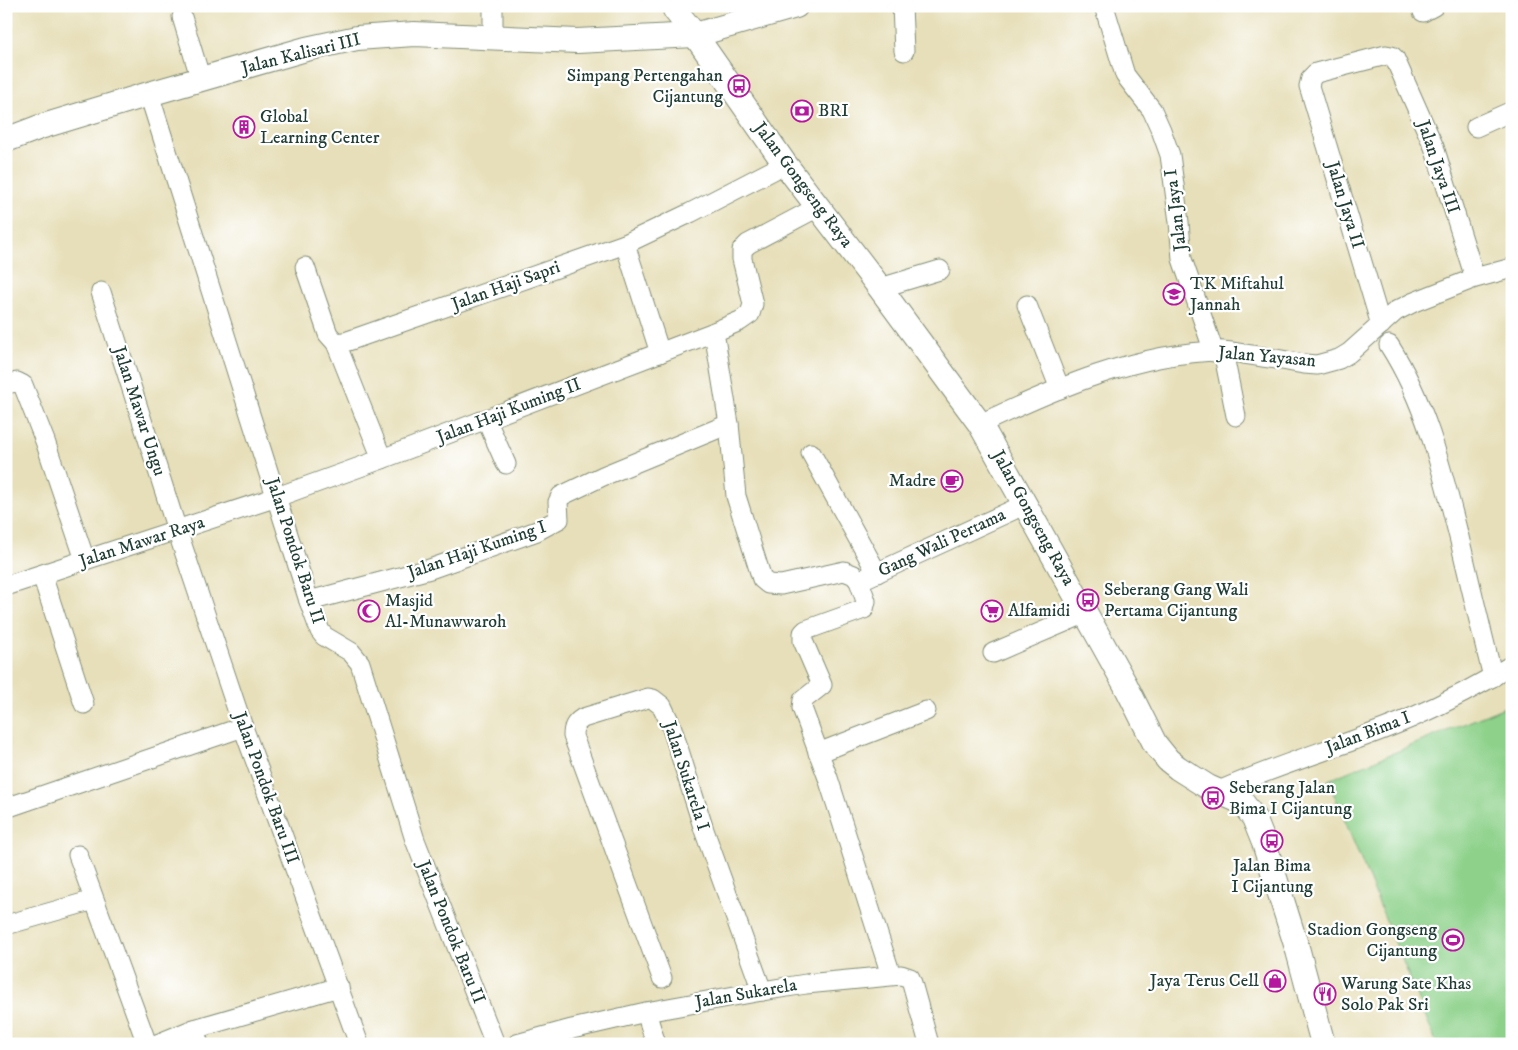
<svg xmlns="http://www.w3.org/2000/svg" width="1518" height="1050" viewBox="0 0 1518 1050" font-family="'IM FELL DW Pica',serif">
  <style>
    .green { fill: #8dd18a; stroke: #56875f }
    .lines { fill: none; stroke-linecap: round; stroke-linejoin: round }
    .minor-casing { stroke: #838e76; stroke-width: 21 }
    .tertiary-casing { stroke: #838e76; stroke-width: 26 }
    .minor { stroke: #fff; stroke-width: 19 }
    .tertiary { stroke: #fff; stroke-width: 24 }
    .labels { text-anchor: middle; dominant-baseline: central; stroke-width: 4.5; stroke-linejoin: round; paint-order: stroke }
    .street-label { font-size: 18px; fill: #1f3d34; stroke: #fff }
    .poi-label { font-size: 18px; fill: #1f3d34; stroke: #fff; text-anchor: start }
  </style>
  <rect width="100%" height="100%" fill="#fff"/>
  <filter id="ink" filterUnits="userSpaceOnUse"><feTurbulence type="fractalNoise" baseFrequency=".02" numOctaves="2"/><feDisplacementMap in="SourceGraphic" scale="10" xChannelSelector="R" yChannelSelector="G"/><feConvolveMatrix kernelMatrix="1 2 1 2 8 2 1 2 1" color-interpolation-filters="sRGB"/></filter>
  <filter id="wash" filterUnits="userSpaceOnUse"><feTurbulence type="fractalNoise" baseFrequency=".0096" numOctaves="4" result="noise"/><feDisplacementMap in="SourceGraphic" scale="20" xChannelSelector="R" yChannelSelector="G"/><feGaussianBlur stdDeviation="1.12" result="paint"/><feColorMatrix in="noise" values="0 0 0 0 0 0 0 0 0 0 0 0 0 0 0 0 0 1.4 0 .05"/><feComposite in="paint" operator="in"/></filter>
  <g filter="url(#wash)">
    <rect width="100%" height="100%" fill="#e7dfb9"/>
    <!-- green -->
    <path class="green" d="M1512 704V1044H1437L1328 780Z"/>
  </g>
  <g filter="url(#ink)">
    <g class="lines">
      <!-- minor casing -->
      <g class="minor-casing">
        <g id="minor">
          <path d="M493 6V38"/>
          <path d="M902 6 904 51"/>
          <path d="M1104 6 1125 75 1152 110 1161 130 1170 155 1179 222 1182 259 1214 352"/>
          <path d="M1423 12 1434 6"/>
          <path d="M182 17 201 80"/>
          <path d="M149 94 309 601 320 631 324 636 351 652 360 663 415 840 495 1044"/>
          <path d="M1476 127 1512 111"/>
          <path d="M625 244 660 353"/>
          <path d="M305 267 328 334 336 343"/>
          <path d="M880 288 940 270"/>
          <path d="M101 292 177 530 243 727 359 1044"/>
          <path d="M1027 305 1060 389"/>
          <path d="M1381 325 1309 86 1311 78 1316 73 1386 55 1392 56 1395 59 1434 147 1475 278"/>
          <path d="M714 332 729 424 736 496 762 579 768 584 781 585 844 571 854 575 859 581 866 601 864 609 806 630 803 633V641L822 685 803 700 802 708 828 778 891 975"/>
          <path d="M1389 345C1426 403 1442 470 1459 537 1470 583 1481 630 1493 677"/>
          <path d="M1223 351 1236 416"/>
          <path d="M6 384 17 382 23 385 45 441 85 560"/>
          <path d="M486 419 506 464"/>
          <path d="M980 424C1054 389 1138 352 1221 351 1229 351 1236 353 1244 354 1264 357 1284 360 1304 364L1317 365 1339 359 1349 353 1396 311 1414 302 1475 278 1512 268"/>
          <path d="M811 453 877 573"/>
          <path d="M382 459 336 343 348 341 625 244 690 213 785 164"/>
          <path d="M42 575 84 704"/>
          <path d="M859 581 1026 504"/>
          <path d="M6 586 277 497 382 459 714 332 740 321 750 314 753 304 742 259V250L748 244 818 207"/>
          <path d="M309 601 430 569 537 531 559 519 558 502 561 496 603 476 729 424"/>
          <path d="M993 653 1086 613"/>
          <path d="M818 753 926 711"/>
          <path d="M1219 791C1281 763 1348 745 1411 718 1445 703 1480 685 1512 665"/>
          <path d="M6 808 243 727"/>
          <path d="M78 855 147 1044"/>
          <path d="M6 925 94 900"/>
          <path d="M662 978 573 736C573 727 575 723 583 718L648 698 653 699 662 706 671 725 704 830 762 991"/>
          <path d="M646 1012 656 1044"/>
          <path d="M157 1044 194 1029"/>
          <path d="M199 1044 194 1029 339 987"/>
          <path d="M517 1044 572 1029 646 1012 762 991 806 984 901 975 910 978 912 983 929 1044"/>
        </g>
      </g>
      <!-- tertiary casing -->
      <g class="tertiary-casing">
        <g id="tertiary">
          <path d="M675 6V10L695 35 785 164 880 288 980 424 1125 684 1155 744 1168 760 1178 768 1208 787 1242 802 1254 818 1264 843 1298 951 1323 1044"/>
          <path d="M6 140 40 127 149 94 306 49 357 38 414 34 577 41 695 35 796 6"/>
        </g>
      </g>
      <!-- minor -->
      <use href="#minor" class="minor"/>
      <!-- tertiary -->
      <use href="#tertiary" class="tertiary"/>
    </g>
  </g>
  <!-- icons -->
  <defs>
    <g id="bus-ring" transform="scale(1.125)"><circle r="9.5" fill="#fff" stroke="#b5179e" stroke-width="1.5"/><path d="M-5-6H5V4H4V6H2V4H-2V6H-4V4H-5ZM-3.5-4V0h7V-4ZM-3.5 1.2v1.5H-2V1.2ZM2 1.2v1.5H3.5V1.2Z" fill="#b5179e"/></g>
    <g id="bank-ring" transform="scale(1.125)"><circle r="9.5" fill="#fff" stroke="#b5179e" stroke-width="1.5"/><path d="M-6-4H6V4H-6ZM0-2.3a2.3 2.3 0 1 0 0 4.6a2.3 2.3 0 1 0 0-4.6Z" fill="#b5179e"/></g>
    <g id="building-ring" transform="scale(1.125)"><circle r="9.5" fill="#fff" stroke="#b5179e" stroke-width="1.5"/><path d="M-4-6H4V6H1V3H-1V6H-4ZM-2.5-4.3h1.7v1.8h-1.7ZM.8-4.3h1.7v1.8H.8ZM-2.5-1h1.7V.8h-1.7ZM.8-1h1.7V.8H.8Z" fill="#b5179e"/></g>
    <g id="school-ring" transform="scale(1.125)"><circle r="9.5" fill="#fff" stroke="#b5179e" stroke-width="1.5"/><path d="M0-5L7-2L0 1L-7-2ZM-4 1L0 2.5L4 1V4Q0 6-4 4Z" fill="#b5179e"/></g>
    <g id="cafe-ring" transform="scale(1.125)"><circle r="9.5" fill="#fff" stroke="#b5179e" stroke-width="1.5"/><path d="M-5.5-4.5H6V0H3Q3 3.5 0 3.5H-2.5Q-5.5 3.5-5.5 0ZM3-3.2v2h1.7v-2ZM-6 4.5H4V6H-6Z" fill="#b5179e"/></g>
    <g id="mosque-ring" transform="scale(1.125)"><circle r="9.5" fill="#fff" stroke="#b5179e" stroke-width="1.5"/><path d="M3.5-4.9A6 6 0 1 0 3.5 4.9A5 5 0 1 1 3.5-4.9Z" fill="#b5179e"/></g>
    <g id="supermarket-ring" transform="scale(1.125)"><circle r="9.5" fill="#fff" stroke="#b5179e" stroke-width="1.5"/><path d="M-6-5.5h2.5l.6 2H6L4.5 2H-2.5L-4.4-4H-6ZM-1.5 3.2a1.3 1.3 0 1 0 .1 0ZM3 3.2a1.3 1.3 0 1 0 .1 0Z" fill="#b5179e"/></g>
    <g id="stadium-ring" transform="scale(1.125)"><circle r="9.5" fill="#fff" stroke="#b5179e" stroke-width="1.5"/><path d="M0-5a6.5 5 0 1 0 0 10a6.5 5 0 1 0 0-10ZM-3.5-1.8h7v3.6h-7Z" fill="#b5179e"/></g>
    <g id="shop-ring" transform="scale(1.125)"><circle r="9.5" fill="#fff" stroke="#b5179e" stroke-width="1.5"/><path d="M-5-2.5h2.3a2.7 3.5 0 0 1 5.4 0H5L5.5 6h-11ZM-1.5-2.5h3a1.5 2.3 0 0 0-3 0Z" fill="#b5179e"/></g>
    <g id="restaurant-ring" transform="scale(1.125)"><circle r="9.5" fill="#fff" stroke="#b5179e" stroke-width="1.5"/><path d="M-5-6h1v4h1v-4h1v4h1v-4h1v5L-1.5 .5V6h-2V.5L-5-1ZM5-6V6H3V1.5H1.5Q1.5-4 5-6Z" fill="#b5179e"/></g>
  </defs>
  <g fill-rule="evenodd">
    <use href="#bus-ring" x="739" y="86"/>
    <use href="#bank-ring" x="802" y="111"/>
    <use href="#building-ring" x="244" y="127"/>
    <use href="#school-ring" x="1174" y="294"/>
    <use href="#cafe-ring" x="952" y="481"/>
    <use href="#bus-ring" x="1088" y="600"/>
    <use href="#mosque-ring" x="369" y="611"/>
    <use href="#supermarket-ring" x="992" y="611"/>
    <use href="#bus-ring" x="1213" y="798"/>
    <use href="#bus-ring" x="1272" y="841"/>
    <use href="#stadium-ring" x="1453" y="940"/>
    <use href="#shop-ring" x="1275" y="981"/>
    <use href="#restaurant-ring" x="1325" y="994"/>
  </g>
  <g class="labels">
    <!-- street labels -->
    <g class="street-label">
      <text transform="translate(301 54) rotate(-14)">Jalan Kalisari III</text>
      <text transform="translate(1438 167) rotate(71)">Jalan Jaya III</text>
      <text transform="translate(803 185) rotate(53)">Jalan Gongseng Raya</text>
      <text transform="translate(1345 205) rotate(73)">Jalan Jaya II</text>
      <text transform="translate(1176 210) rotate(-97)">Jalan Jaya I</text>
      <text transform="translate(506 286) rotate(-20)">Jalan Haji Sapri</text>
      <text transform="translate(1267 357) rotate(5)">Jalan Yayasan</text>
      <text transform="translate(139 411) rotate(72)">Jalan Mawar Ungu</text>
      <text transform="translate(509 411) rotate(-21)">Jalan Haji Kuming II</text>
      <text transform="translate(1033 518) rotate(61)">Jalan Gongseng Raya</text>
      <text transform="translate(142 542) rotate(-18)">Jalan Mawar Raya</text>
      <text transform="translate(942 543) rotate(-25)">Gang Wali Pertama</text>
      <text transform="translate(477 550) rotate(-19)">Jalan Haji Kuming I</text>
      <text transform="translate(295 551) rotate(72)">Jalan Pondok Baru II</text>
      <text transform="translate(1368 733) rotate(-21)">Jalan Bima I</text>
      <text transform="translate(686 776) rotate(72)">Jalan Sukarela I</text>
      <text transform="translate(266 788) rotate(70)">Jalan Pondok Baru III</text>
      <text transform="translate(451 932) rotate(68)">Jalan Pondok Baru II</text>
      <text transform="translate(746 994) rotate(-10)">Jalan Sukarela</text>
    </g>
    <!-- poi labels -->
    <g class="poi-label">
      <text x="723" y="76" text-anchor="end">Simpang Pertengahan<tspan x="723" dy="21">Cijantung</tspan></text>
      <text x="818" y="111">BRI</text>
      <text x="260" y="117">Global<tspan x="260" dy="21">Learning Center</tspan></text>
      <text x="1190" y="284">TK Miftahul<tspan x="1190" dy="21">Jannah</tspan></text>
      <text x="936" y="481" text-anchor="end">Madre</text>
      <text x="1104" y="590">Seberang Gang Wali<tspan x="1104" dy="21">Pertama Cijantung</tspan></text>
      <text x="385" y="601">Masjid<tspan x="385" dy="21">Al-Munawwaroh</tspan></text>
      <text x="1008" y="611">Alfamidi</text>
      <text x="1229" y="788">Seberang Jalan<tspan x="1229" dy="21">Bima I Cijantung</tspan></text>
      <text x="1272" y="866" text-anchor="middle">Jalan Bima<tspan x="1272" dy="21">I Cijantung</tspan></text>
      <text x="1437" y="930" text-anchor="end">Stadion Gongseng<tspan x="1437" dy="21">Cijantung</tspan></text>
      <text x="1259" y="981" text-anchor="end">Jaya Terus Cell</text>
      <text x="1341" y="984">Warung Sate Khas<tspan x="1341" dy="21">Solo Pak Sri</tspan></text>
    </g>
  </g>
  <!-- margin -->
  <rect width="1518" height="1050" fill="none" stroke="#fff" stroke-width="25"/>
</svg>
